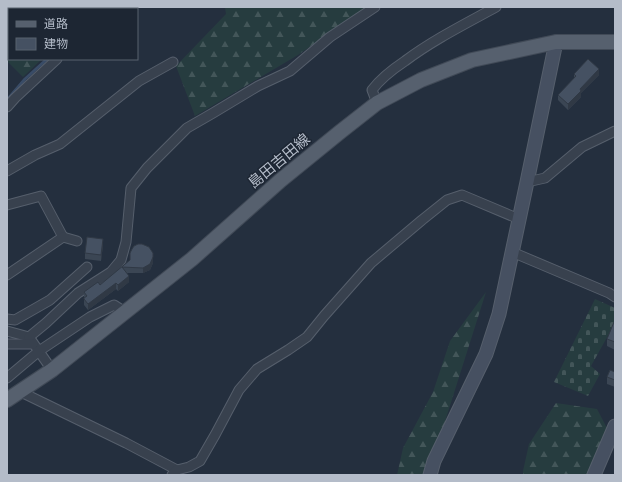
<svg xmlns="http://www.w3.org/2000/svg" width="622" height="482" viewBox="0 0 622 482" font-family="Jost,'Noto Sans JP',sans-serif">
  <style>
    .forest { fill: url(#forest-firs) }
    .cemetery { fill: url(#cemetery-stones) }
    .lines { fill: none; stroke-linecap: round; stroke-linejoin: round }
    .stream { stroke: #394c67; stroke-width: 3 }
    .street-casing { stroke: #565f6c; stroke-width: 11 }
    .secondary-casing { stroke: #565f6c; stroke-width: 15 }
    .primary-casing { stroke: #414a57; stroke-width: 16 }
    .street { stroke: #38414e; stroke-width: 9 }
    .secondary { stroke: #465061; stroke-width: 13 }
    .primary { stroke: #56606e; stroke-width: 14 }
    .wall { fill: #3b4654 }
    .shaded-wall { fill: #303945 }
    .building { fill: #455162; stroke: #303945 }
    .labels { text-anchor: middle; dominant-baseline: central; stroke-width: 3; stroke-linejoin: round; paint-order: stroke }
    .street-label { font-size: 15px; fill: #b4bcc9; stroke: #1d2633 }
  </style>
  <defs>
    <pattern id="forest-firs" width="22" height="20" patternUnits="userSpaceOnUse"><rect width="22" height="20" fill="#263c3f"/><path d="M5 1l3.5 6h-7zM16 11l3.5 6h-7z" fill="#435659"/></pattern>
    <pattern id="cemetery-stones" width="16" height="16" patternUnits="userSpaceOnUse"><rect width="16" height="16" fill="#263c3f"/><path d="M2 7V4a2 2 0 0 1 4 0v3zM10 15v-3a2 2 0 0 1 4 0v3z" fill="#435659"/></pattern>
  </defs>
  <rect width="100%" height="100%" fill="#242f3e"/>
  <!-- forest -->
  <g class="forest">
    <path d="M7 7H98L96 9H9V59H42L23 77 7 61Z"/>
    <path d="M225 7H367L298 55 195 116 176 66 226 14Z"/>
    <path d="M486 292 428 475H397L403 448 433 392 450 341Z"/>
    <path d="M556 403 597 409 607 428 588 475H523V471L529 444Z"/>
  </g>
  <!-- cemetery -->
  <path class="cemetery" d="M595 299 615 308V323L591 366 600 374 588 396 554 382Z"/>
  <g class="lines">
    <!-- stream -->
    <g class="stream">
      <path d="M102 9 104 7"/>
      <path d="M7 100 25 79 47 59"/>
    </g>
    <!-- street casing -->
    <g class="street-casing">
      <g id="street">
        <path d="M112 9 115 7"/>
        <path d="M377 103 372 90C381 78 393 69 405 61 433 40 465 24 496 7"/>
        <path d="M7 107 15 98 57 59"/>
        <path d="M7 171 35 155 60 144 139 81 173 62"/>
        <path d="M527 182 545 178 582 147 615 131"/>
        <path d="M7 205 41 196 63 237"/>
        <path d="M512 252 609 293 615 297"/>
        <path d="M7 275 63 237 77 241"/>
        <path d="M7 319 15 320 50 300 87 267"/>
        <path d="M7 331 29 337 52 370"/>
        <path d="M29 337 46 323 78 293 111 272 121 260 126 242 131 188 147 168 187 128 213 113 258 86 290 71 330 37 375 7"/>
        <path d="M7 344H33"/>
        <path d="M7 378 39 351 90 317 114 305 125 312"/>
        <path d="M21 392 126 443 177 470"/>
        <path d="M172 475 177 470 189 467 200 461 215 435 239 390 257 369 288 350 307 337 324 316 371 263 422 220 447 200 462 195 519 219"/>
      </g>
    </g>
    <!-- secondary casing -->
    <g class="secondary-casing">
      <g id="secondary">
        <path d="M430 475 434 461 486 354 499 314 527 182 556 42"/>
        <path d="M594 475 615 426"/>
      </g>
    </g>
    <!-- primary casing -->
    <g class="primary-casing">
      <path id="primary" d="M7 400 52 370 192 259 281 180 340 132 377 103 421 80 472 60 556 42H615"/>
    </g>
    <!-- street -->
    <use href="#street" class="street"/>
    <!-- secondary -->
    <use href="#secondary" class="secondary"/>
    <!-- primary -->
    <use href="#primary" class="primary"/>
  </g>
  <!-- wall -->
  <g class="wall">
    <path d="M574 74 599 75 581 93V97L568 110 558 100V95L574 79Z"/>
    <path d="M103 245 101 261 85 259V253Z"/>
    <path d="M130 260 153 263 150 270 143 273H127L129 282 118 291 116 289 88 310 84 305V292L100 285Z"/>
    <path d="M615 322V350L607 346V339Z"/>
    <path d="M615 372V387L607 384V377Z"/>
  </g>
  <!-- shaded-wall -->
  <g class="shaded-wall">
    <path d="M599 69V75L581 93V97L568 110V104L580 89Z"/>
    <path d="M103 239V245L101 261V255Z"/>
    <path d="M153 257V263L150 270 143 273V268Z"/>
    <path d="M129 276V282L118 291V285Z"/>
    <path d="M116 283V289L88 310V304Z"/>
  </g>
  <!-- building -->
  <g class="building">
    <path d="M588 59 599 69 580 89 581 91 568 104 558 95 576 76 574 74Z"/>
    <path d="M87 237 103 239 101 255 85 253Z"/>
    <path d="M138 244H142L149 247 153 253V257L150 264 143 268 122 267 129 276 118 285 116 283 88 304 84 299V298L87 296 84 292 98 282 100 285 130 260V253L132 249 134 246Z"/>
    <path d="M614 322H615V342L607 339Z"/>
    <path d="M610 370 615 372V380L607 377Z"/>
  </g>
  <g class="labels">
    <!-- street labels -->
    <g class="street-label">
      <text transform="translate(279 161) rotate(-40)">島田吉田線</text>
    </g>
  </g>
  <!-- border -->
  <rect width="622" height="482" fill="none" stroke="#b4bcc9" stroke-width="16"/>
  <!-- legend -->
  <rect x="8" y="8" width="130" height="52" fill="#1d2633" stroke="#59626f"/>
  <rect x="16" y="21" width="20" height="6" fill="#56606e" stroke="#59626f"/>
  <text x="44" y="28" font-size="12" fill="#b4bcc9">道路</text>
  <rect x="16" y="38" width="20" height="12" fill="#455162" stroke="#59626f"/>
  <text x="44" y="48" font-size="12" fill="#b4bcc9">建物</text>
</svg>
